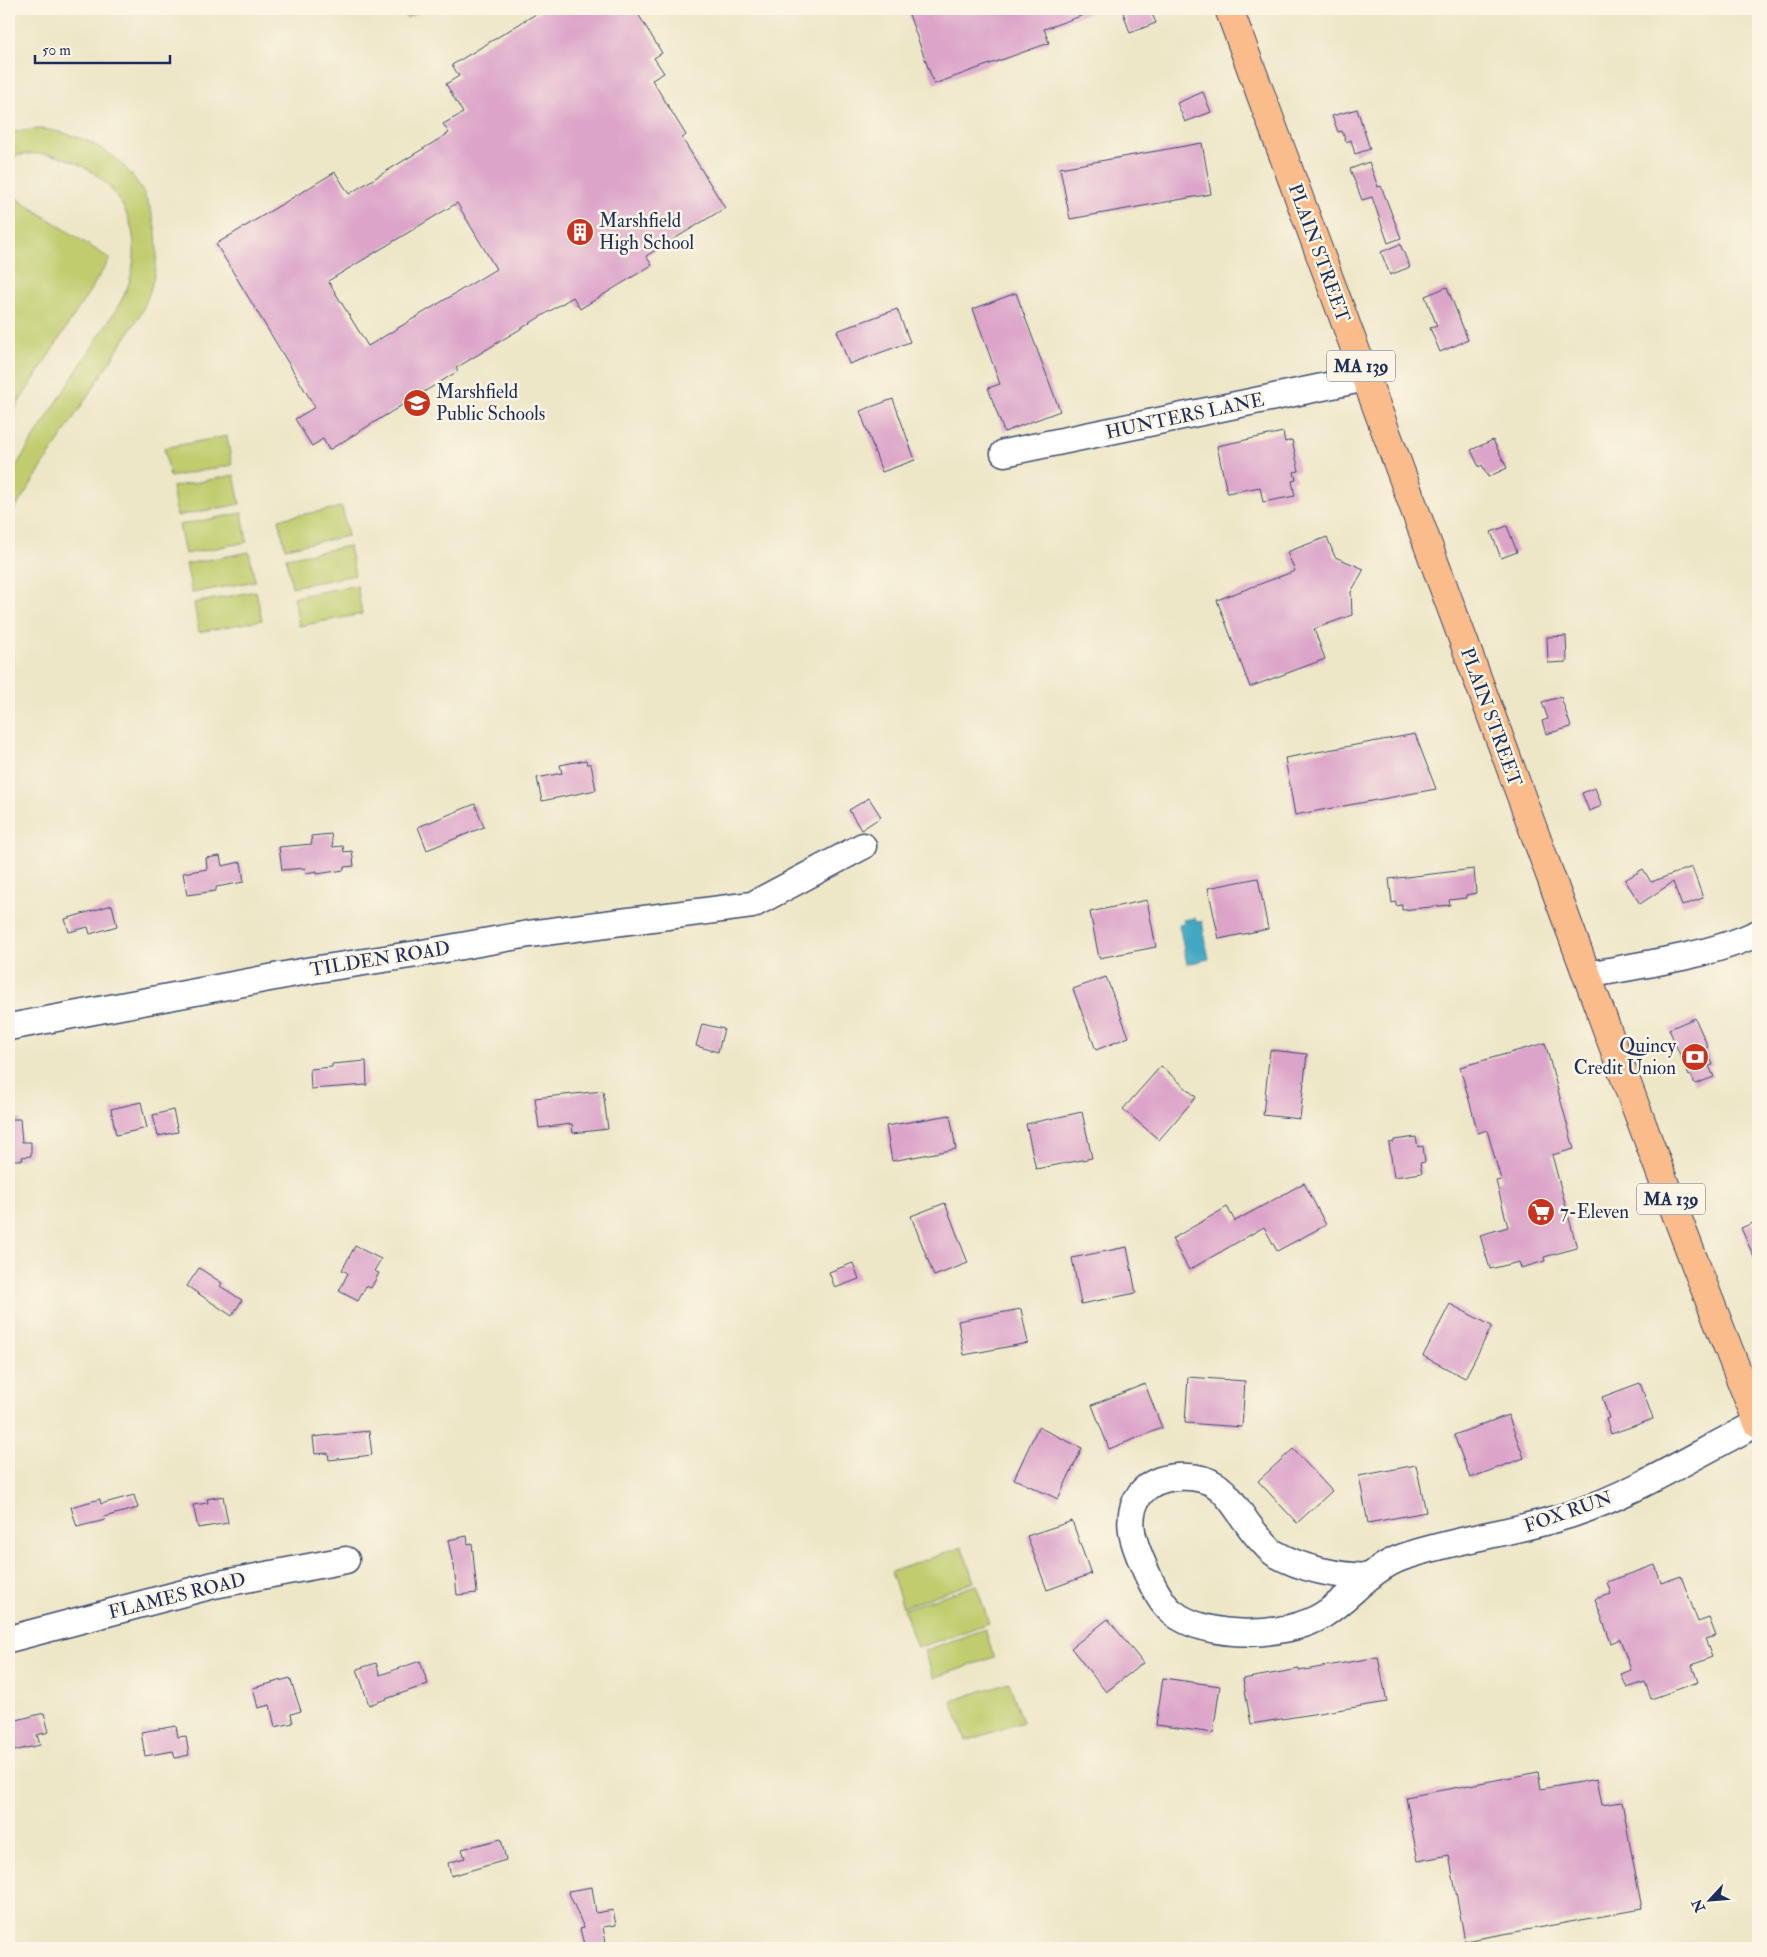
<svg xmlns="http://www.w3.org/2000/svg" width="1767" height="1957" viewBox="0 0 1767 1957" font-family="'IM FELL Double Pica',serif">
  <style>
    .green { fill: #c0cc6d; stroke: #6e7e66 }
    .water { fill: #43a7c3; stroke: #2f6b90 }
    .building { fill: #dca4c9; fill-rule: evenodd }
    .lines { fill: none; stroke-linecap: round; stroke-linejoin: round }
    .minor-casing { stroke: #3a4a6e; stroke-width: 29 }
    .major-casing { stroke: #3a4a6e; stroke-width: 30 }
    .minor { stroke: #fff; stroke-width: 26 }
    .major { stroke: #fabc8b; stroke-width: 28 }
    .labels { text-anchor: middle; dominant-baseline: central; stroke-width: 5; stroke-linejoin: round; paint-order: stroke }
    .shield { fill: #fcf5e5; stroke: #5e6a86; stroke-width: 1 }
    .shield-label { font-size: 18px; font-weight: bold; fill: #1b2f5e }
    .poi-label { font-size: 19px; fill: #1b2f5e; stroke: #fcf5e5; text-anchor: start }
    .street-label { font-size: 19px; fill: #1b2f5e; stroke: #fcf5e5 }
  </style>
  <rect width="100%" height="100%" fill="#fcf5e5"/>
  <filter id="ink" filterUnits="userSpaceOnUse"><feTurbulence type="fractalNoise" baseFrequency=".02" numOctaves="2"/><feDisplacementMap in="SourceGraphic" scale="10" xChannelSelector="R" yChannelSelector="G"/><feConvolveMatrix kernelMatrix="1 2 1 2 8 2 1 2 1" color-interpolation-filters="sRGB"/></filter>
  <filter id="wash" filterUnits="userSpaceOnUse"><feTurbulence type="fractalNoise" baseFrequency=".0096" numOctaves="4" result="noise"/><feDisplacementMap in="SourceGraphic" scale="20" xChannelSelector="R" yChannelSelector="G"/><feGaussianBlur stdDeviation="1.12" result="paint"/><feColorMatrix in="noise" values="0 0 0 0 0 0 0 0 0 0 0 0 0 0 0 0 0 1.4 0 .05"/><feComposite in="paint" operator="in"/></filter>
  <g filter="url(#wash)">
    <rect width="100%" height="100%" fill="#ede6c7"/>
    <!-- green -->
    <g class="green">
      <path d="M402 9H426L406 18Z"/>
      <path d="M41 129C139 139 184 229 140 315L9 518V477L120 303C130 285 135 266 134 245 131 185 66 139 9 158V132Z"/>
      <path d="M9 193 110 259 9 418Z"/>
      <path d="M227 436 232 465 170 477 164 448Z"/>
      <path d="M234 475 240 504 177 516 172 487Z"/>
      <path d="M342 507 348 536 285 548 279 519Z"/>
      <path d="M242 513 247 542 185 554 179 525Z"/>
      <path d="M349 546 355 575 292 587 286 558Z"/>
      <path d="M249 552 255 581 192 593 186 564Z"/>
      <path d="M357 585 362 614 299 626 294 597Z"/>
      <path d="M256 591 262 620 199 632 194 603Z"/>
      <path d="M962 1547 974 1582 903 1607 891 1572Z"/>
      <path d="M976 1585 989 1623 917 1648 904 1609Z"/>
      <path d="M985 1629 994 1657 934 1678 924 1651Z"/>
      <path d="M1009 1682 1023 1722 966 1741 952 1701Z"/>
    </g>
    <!-- water -->
    <path class="water" d="M1195 918 1196 922 1202 921 1209 959 1187 964 1179 925 1184 924 1183 920Z"/>
    <g id="blocks">
      <!-- building -->
      <g class="building">
        <path d="M544 9H635L662 53 654 58 664 73 652 80 686 135 682 138 725 208 646 256 652 265 580 309 573 297 456 368 458 371 329 450 323 439 312 446 295 419 315 407 216 244 335 172 349 194 449 133 443 124 463 113 446 84 459 76 452 65ZM457 203 496 269 368 346 328 281Z"/>
        <path d="M907 9H1095V11L1044 29 1049 43 934 84Z"/>
        <path d="M1122 9H1150L1156 23 1130 33Z"/>
        <path d="M1203 92 1211 112 1185 122 1177 103Z"/>
        <path d="M1357 109 1370 149 1355 154 1351 140 1346 142 1342 131 1338 132 1332 116Z"/>
        <path d="M1202 143 1211 194 1070 219 1060 168Z"/>
        <path d="M1369 162 1378 187 1381 186 1401 238 1388 243 1372 197 1362 200 1350 169Z"/>
        <path d="M1400 244 1410 267 1390 275 1381 252Z"/>
        <path d="M1447 287 1468 340 1440 352 1430 328 1437 326 1425 296Z"/>
        <path d="M1016 293 1060 411 1004 432 988 388 1000 384 973 309Z"/>
        <path d="M897 309 910 342 849 364 837 331Z"/>
        <path d="M893 399 915 460 882 472 860 411Z"/>
        <path d="M1283 432 1285 442 1292 440 1299 471 1294 472 1296 480 1292 481 1295 496 1263 502 1260 487 1227 493 1217 446Z"/>
        <path d="M1493 440 1507 468 1488 477 1482 465 1479 467 1471 450Z"/>
        <path d="M1507 526 1517 552 1501 558 1491 532Z"/>
        <path d="M1327 537 1335 557 1364 569 1351 592 1352 615 1314 629 1325 659 1250 687 1217 600 1295 571 1287 552Z"/>
        <path d="M1566 636 1567 662 1548 663 1547 637Z"/>
        <path d="M1561 697 1571 727 1546 734 1542 721 1548 719 1542 702Z"/>
        <path d="M1415 734 1436 789 1295 815 1285 758Z"/>
        <path d="M586 760 587 764H591L596 790 542 801 537 778 562 773 560 765Z"/>
        <path d="M1595 788 1602 806 1589 811 1582 793Z"/>
        <path d="M869 798 881 817 861 830 849 810Z"/>
        <path d="M475 804 484 827 427 850 418 827Z"/>
        <path d="M331 834 333 847 343 846 344 852 352 851 354 866 344 867V870L317 874V871L306 873 305 868 282 870 279 847 312 844 311 836Z"/>
        <path d="M220 856 222 866 241 862 244 882 216 887V891L187 895 183 873 207 869 206 858Z"/>
        <path d="M1692 867 1703 898 1682 906 1673 882 1640 904 1625 880 1643 869 1651 882Z"/>
        <path d="M1474 869 1476 893 1466 895V898L1449 900 1450 905 1402 910V905L1396 906V902L1392 903 1389 879Z"/>
        <path d="M1258 878 1268 929 1219 939 1208 888Z"/>
        <path d="M1147 900 1156 947 1099 958 1090 912Z"/>
        <path d="M112 905 117 926 90 934 88 927 69 932 65 919Z"/>
        <path d="M1106 977 1129 1037 1096 1050 1073 989Z"/>
        <path d="M1695 1018 1708 1047 1706 1048 1713 1065 1709 1066 1714 1077 1695 1084 1691 1075 1689 1076 1669 1029Z"/>
        <path d="M702 1024 724 1029 718 1052 696 1046Z"/>
        <path d="M1545 1043 1574 1149 1552 1155 1577 1248 1544 1257 1545 1261 1521 1268 1519 1262 1490 1269 1480 1235 1508 1227 1496 1181 1501 1180 1487 1130 1478 1133 1460 1067Z"/>
        <path d="M1270 1050 1307 1054 1300 1119 1263 1115Z"/>
        <path d="M366 1061 367 1085 311 1089 310 1069 332 1067V1064Z"/>
        <path d="M1161 1066 1196 1097 1159 1140 1123 1109Z"/>
        <path d="M603 1091 608 1129 573 1133 572 1124 539 1128 535 1098Z"/>
        <path d="M141 1102 147 1128 116 1135 111 1109Z"/>
        <path d="M173 1110 178 1132 158 1136 153 1115Z"/>
        <path d="M1082 1112 1092 1158 1036 1169 1026 1124Z"/>
        <path d="M950 1115 956 1149 892 1161 886 1126Z"/>
        <path d="M9 1119H20L22 1142H31V1156L22 1157 23 1160H9Z"/>
        <path d="M1416 1137 1418 1147 1423 1146 1425 1162 1420 1163 1422 1173 1394 1177 1389 1143 1394 1142V1140Z"/>
        <path d="M1304 1183 1326 1225 1277 1251 1264 1227 1189 1270 1172 1239 1227 1207 1235 1221Z"/>
        <path d="M945 1203 968 1263 934 1276 911 1216Z"/>
        <path d="M1758 1221V1266L1741 1228Z"/>
        <path d="M355 1246 381 1259 374 1271 379 1273 371 1288 366 1286 358 1301 339 1291 348 1273 342 1270Z"/>
        <path d="M1127 1247 1136 1293 1081 1304 1072 1258Z"/>
        <path d="M853 1263 859 1279 835 1288 829 1272Z"/>
        <path d="M199 1268 222 1283 220 1286 242 1300 232 1316 187 1286Z"/>
        <path d="M1450 1304 1492 1326 1465 1378 1423 1356Z"/>
        <path d="M1021 1309 1028 1343 964 1355 958 1321Z"/>
        <path d="M1188 1377 1245 1381 1242 1427 1185 1423Z"/>
        <path d="M1640 1383 1653 1419 1611 1434 1606 1419 1609 1418 1602 1397Z"/>
        <path d="M1145 1384 1162 1428 1109 1449 1092 1405Z"/>
        <path d="M1508 1415 1524 1458 1470 1478 1454 1435Z"/>
        <path d="M1038 1427 1082 1448 1058 1499 1014 1479Z"/>
        <path d="M369 1431 372 1455 329 1460 328 1453 315 1454 313 1437Z"/>
        <path d="M1293 1449 1332 1491 1297 1523 1258 1481Z"/>
        <path d="M1416 1465 1426 1512 1368 1523 1359 1476Z"/>
        <path d="M134 1495 138 1508 104 1517 105 1520 77 1527 71 1507 100 1499 101 1504Z"/>
        <path d="M223 1496 228 1523 198 1528 193 1505 208 1503 207 1499Z"/>
        <path d="M1072 1521 1091 1574 1047 1590 1027 1536Z"/>
        <path d="M467 1536 468 1544 472 1543 477 1593 457 1595 454 1565H453L448 1540Z"/>
        <path d="M1655 1565 1661 1583 1681 1576 1698 1622 1709 1618 1716 1636 1705 1639 1712 1657 1692 1665 1698 1682 1651 1699 1645 1682 1627 1688 1621 1674 1631 1670 1620 1639 1611 1643 1595 1599 1611 1594 1607 1582Z"/>
        <path d="M1108 1619 1143 1663 1106 1692 1071 1648Z"/>
        <path d="M1378 1657 1387 1702 1251 1724 1243 1679 1299 1669V1671Z"/>
        <path d="M420 1661 428 1684 369 1705 357 1669 376 1663 380 1675Z"/>
        <path d="M290 1678 301 1711 291 1714 293 1723 275 1727 270 1705 258 1708 253 1688Z"/>
        <path d="M1163 1678 1220 1686 1213 1733 1156 1725Z"/>
        <path d="M44 1713 49 1732 37 1735 40 1745 9 1752V1722Z"/>
        <path d="M176 1726 178 1737 186 1736 189 1755 175 1758 173 1751 145 1756 141 1732Z"/>
        <path d="M1538 1772 1541 1789 1597 1779 1602 1805 1622 1802 1642 1909 1465 1941 1449 1855 1418 1861 1406 1797Z"/>
        <path d="M501 1839 506 1860 451 1876 448 1863 465 1858 462 1849Z"/>
        <path d="M592 1887 596 1913 613 1910 616 1925 603 1927 607 1948H585L580 1929 584 1928 568 1891Z"/>
      </g>
    </g>
  </g>
  <g filter="url(#ink)">
    <use href="#blocks" fill-opacity="0" stroke="#3a4a6e" stroke-width="1"/>
    <g class="lines">
      <!-- minor casing -->
      <g class="minor-casing">
        <g id="minor">
          <path d="M1004 453 1366 378"/>
          <path d="M1587 975C1640 965 1710 956 1758 933"/>
          <path d="M9 1027 312 970 417 954 529 934 752 905 863 846"/>
          <path d="M1369 1577C1338 1576 1301 1569 1274 1553 1268 1549 1264 1543 1259 1538 1231 1507 1227 1473 1177 1477 1162 1478 1149 1483 1140 1494 1121 1521 1137 1551 1149 1578 1155 1590 1162 1604 1172 1612 1206 1640 1287 1638 1323 1615 1351 1597 1371 1568 1403 1557 1459 1538 1519 1532 1575 1513 1639 1491 1698 1453 1758 1423"/>
          <path d="M9 1639 214 1585 346 1560"/>
        </g>
      </g>
      <!-- major casing -->
      <g class="major-casing">
        <path id="major" d="M1229 9C1319 253 1410 497 1501 742 1585 969 1667 1198 1758 1423"/>
      </g>
      <!-- minor -->
      <use href="#minor" class="minor"/>
      <!-- major -->
      <use href="#major" class="major"/>
    </g>
  </g>
  <!-- icons -->
  <defs>
    <g id="building-disc" transform="scale(1.4375)"><circle r="9.5" fill="#c8321e" stroke="#fcf5e5"/><path d="M-4-6H4V6H1V3H-1V6H-4ZM-2.5-4.3h1.7v1.8h-1.7ZM.8-4.3h1.7v1.8H.8ZM-2.5-1h1.7V.8h-1.7ZM.8-1h1.7V.8H.8Z" fill="#fff"/></g>
    <g id="school-disc" transform="scale(1.4375)"><circle r="9.5" fill="#c8321e" stroke="#fcf5e5"/><path d="M0-5L7-2L0 1L-7-2ZM-4 1L0 2.5L4 1V4Q0 6-4 4Z" fill="#fff"/></g>
    <g id="bank-disc" transform="scale(1.4375)"><circle r="9.5" fill="#c8321e" stroke="#fcf5e5"/><path d="M-6-4H6V4H-6ZM0-2.3a2.3 2.3 0 1 0 0 4.6a2.3 2.3 0 1 0 0-4.6Z" fill="#fff"/></g>
    <g id="supermarket-disc" transform="scale(1.4375)"><circle r="9.5" fill="#c8321e" stroke="#fcf5e5"/><path d="M-6-5.5h2.5l.6 2H6L4.5 2H-2.5L-4.4-4H-6ZM-1.5 3.2a1.3 1.3 0 1 0 .1 0ZM3 3.2a1.3 1.3 0 1 0 .1 0Z" fill="#fff"/></g>
  </defs>
  <g fill-rule="evenodd">
    <use href="#building-disc" x="580" y="232"/>
    <use href="#school-disc" x="417" y="403"/>
    <use href="#bank-disc" x="1695" y="1057"/>
    <use href="#supermarket-disc" x="1541" y="1212"/>
  </g>
  <g class="labels">
    <!-- shield labels -->
    <g class="shield">
      <rect x="1327" y="350.5" width="68" height="31" rx="4"/>
      <rect x="1637" y="1183.5" width="68" height="31" rx="4"/>
    </g>
    <g class="shield-label">
      <text x="1361" y="366">MA 139</text>
      <text x="1671" y="1199">MA 139</text>
    </g>
    <!-- poi labels -->
    <g class="poi-label">
      <text x="599" y="221">Marshfield<tspan x="599" dy="22">High School</tspan></text>
      <text x="436" y="392">Marshfield<tspan x="436" dy="22">Public Schools</tspan></text>
      <text x="1676" y="1046" text-anchor="end">Quincy<tspan x="1676" dy="22">Credit Union</tspan></text>
      <text x="1560" y="1212">7-Eleven</text>
    </g>
    <!-- street labels -->
    <g class="street-label">
      <text transform="translate(1319 253) rotate(70)">PLAIN STREET</text>
      <text transform="translate(1185 416) rotate(-12)">HUNTERS LANE</text>
      <text transform="translate(1491 717) rotate(70)">PLAIN STREET</text>
      <text transform="translate(380 959) rotate(-9)">TILDEN ROAD</text>
      <text transform="translate(1568 1512) rotate(-19)">FOX RUN</text>
      <text transform="translate(177 1596) rotate(-14)">FLAMES ROAD</text>
    </g>
  </g>
  <!-- margin -->
  <rect width="1767" height="1957" fill="none" stroke="#fcf5e5" stroke-width="30"/>
  <!-- north arrow -->
  <g transform="translate(1710 1900) rotate(244)" stroke="#fcf5e5" stroke-width="4" paint-order="stroke">
  <path d="M0-4L9 19L0 12L-9 19Z" fill="#1b2f5e"/>
  <text y="-8" font-size="14" font-weight="bold" text-anchor="middle" fill="#1b2f5e">N</text>
  </g>
  <!-- scale -->
  <path d="M35 55v8h135v-8" fill="none" stroke="#1b2f5e" stroke-width="2.5"/>
  <text x="42" y="55" font-size="15" fill="#1b2f5e" stroke="#fcf5e5" stroke-width="4" paint-order="stroke">50 m</text>
</svg>
